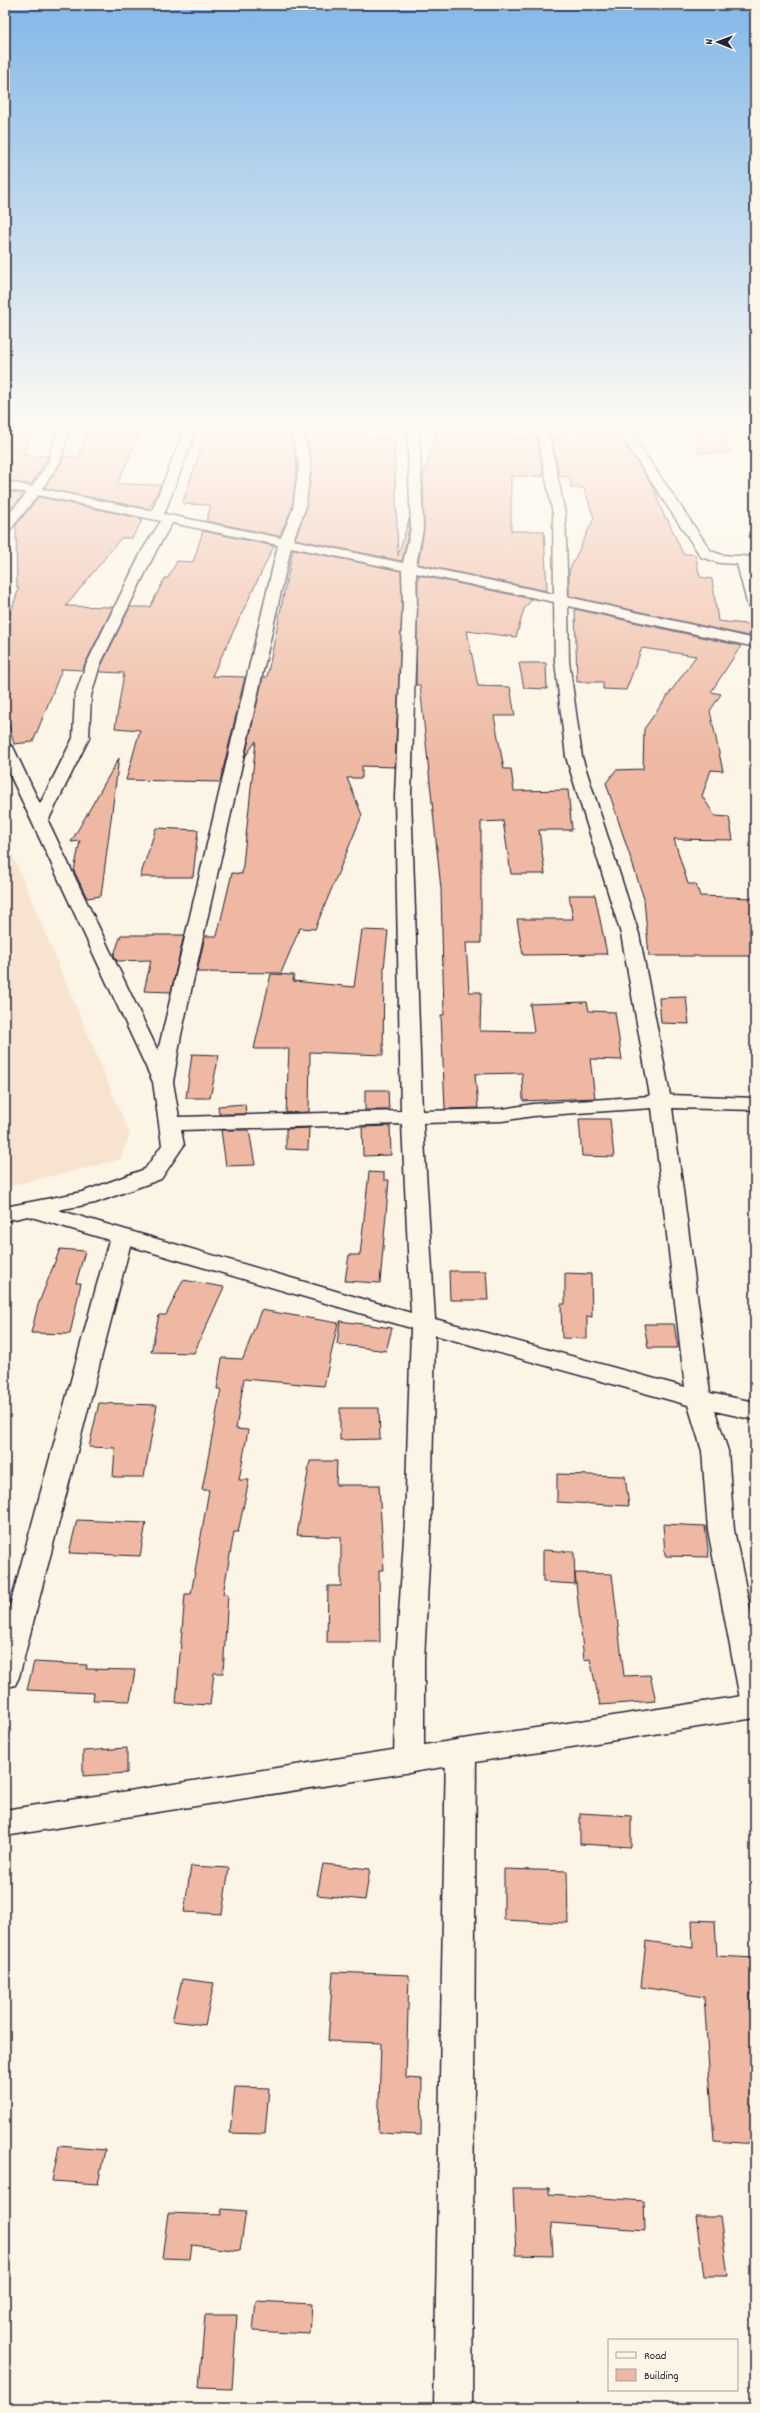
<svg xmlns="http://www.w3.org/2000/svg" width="760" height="2413" viewBox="0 0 760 2413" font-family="Dekko,sans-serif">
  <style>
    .built { fill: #f8e3d1 }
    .building { fill: #eeb8a2; stroke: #22223b }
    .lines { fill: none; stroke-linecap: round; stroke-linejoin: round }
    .street-casing { stroke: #22223b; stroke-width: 3 }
    .secondary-casing { stroke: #22223b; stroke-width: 3 }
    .street { fill: #fcf5e5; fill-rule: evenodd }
    .secondary { fill: #fcf5e5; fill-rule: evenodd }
  </style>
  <rect width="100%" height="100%" fill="#fcf5e5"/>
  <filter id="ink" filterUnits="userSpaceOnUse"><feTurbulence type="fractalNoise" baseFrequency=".025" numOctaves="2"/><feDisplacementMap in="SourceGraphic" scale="8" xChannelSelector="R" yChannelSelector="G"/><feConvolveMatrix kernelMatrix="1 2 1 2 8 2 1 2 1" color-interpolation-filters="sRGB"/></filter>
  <g filter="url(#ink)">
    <!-- built -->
    <path class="built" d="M5 837 130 1135 120 1160 5 1187Z"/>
    <!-- building -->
    <g class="building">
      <path d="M210 422H288L297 465 292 509 279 536 206 521 211 505 182 504Z"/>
      <path d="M303 422H364L365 439H394L398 556 409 519V529L402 561 295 539 306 509 312 465Z"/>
      <path d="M88 423H145L117 484 161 485 149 509 44 488 61 463 63 456 80 457Z"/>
      <path d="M5 424 34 426 23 455 48 456 31 485 5 480Z"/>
      <path d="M439 424 506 427V438H537L544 476H511V531H544L547 591 418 564 424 529 423 476Z"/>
      <path d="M610 428 618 438H621L653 487 665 518H667L683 554H695L700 577 712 579 718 621 754 625 748 636 569 596V571L594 518 584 488H571L570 477 559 476 552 439H562L561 432H570L569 429Z"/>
      <path d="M698 430H719L731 453H698Z"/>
      <path d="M5 491 24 494 13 507H5Z"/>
      <path d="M39 497 143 519 132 538H121L66 606 113 607 82 670 62 669 33 742 14 744 9 725H5V629L19 588H17L16 525Z"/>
      <path d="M203 531 274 546 212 676 245 677 220 782 126 780 140 730 115 728 124 673 100 672 101 666 130 607H150L165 578H168L177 561 193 562Z"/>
      <path d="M293 549 401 571 402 604 395 767 362 766V778H347L362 815 315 929 300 928 281 973 197 972 205 936H217L232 873 242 874 256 741 245 757 263 677H267Z"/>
      <path d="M418 575 532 599 524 609 516 637 467 631 478 686 510 687 515 716H494L504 769H511L514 791 568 790 572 830H539L545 874H511L503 821 481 822V943H466L469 992H481L480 1031 534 1032 530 1004 587 1002 589 1011 615 1012 622 1060 590 1059 595 1098 523 1101 522 1073 475 1074 478 1108 445 1109 441 1015H444L441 889 420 685H416Z"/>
      <path d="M575 609 741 646 711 692 721 694 710 711 723 771 711 770 702 796 715 816 729 817 733 840 674 839 688 884H696L700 896 755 898V956H649L644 899 606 783 616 770 643 769 644 729 696 656 642 648 626 690 603 689V682H577Z"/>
      <path d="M519 663H546L547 689 524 688Z"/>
      <path d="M119 758 101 896 87 898 74 871 80 841 71 842Z"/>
      <path d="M156 828 198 830 193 877H140Z"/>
      <path d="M569 895H595L607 954 523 955 517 919H573Z"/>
      <path d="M362 930 388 931 384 968 383 1055 310 1052 309 1112 286 1113 289 1049H254L271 974 294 975 293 981 354 987Z"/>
      <path d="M121 935H184L171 992 144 991 151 960 117 961 114 955Z"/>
      <path d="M686 997 689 1024 661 1023 659 998Z"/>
      <path d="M192 1054 219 1055 210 1098H186Z"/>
      <path d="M365 1090H388L389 1110H365Z"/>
      <path d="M245 1104 246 1114H219L218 1106Z"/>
      <path d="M579 1119H610L614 1157 582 1156Z"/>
      <path d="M390 1126 391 1155 363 1156 362 1127Z"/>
      <path d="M309 1128 308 1150 286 1149V1129Z"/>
      <path d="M221 1130H249L255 1165 226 1166Z"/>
      <path d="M369 1172 384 1173V1180H389L380 1283 345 1281 349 1255H360Z"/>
      <path d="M60 1249 85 1251 76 1283H81L70 1334 31 1333 38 1305Z"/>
      <path d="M449 1271H486L488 1300H450Z"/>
      <path d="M565 1273 591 1274 592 1317 587 1316V1339L562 1338 561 1304H565Z"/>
      <path d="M183 1280 224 1287 194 1353 151 1352 159 1315H166Z"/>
      <path d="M261 1310 338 1323 324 1386 244 1379 236 1429 248 1430 239 1480H249L238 1532H234L223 1594H228L223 1673H214L210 1705 176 1703 185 1594H191L209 1490H202L221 1389H217L222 1358 243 1359Z"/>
      <path d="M340 1321 392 1328 386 1351 337 1344Z"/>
      <path d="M644 1324H674L678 1348H648Z"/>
      <path d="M99 1403 157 1405 144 1477H113L115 1448 89 1447Z"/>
      <path d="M340 1408H379L380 1439 340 1440Z"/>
      <path d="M310 1461H337L336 1485H379L384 1570H379L380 1642H327L328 1586H341V1537L297 1535Z"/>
      <path d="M557 1474 625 1476 629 1506 557 1502Z"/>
      <path d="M77 1520 146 1523 140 1556 69 1553Z"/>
      <path d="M663 1524 705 1526 709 1557 665 1556Z"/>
      <path d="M543 1550 574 1552 575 1584 543 1582Z"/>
      <path d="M575 1573 612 1574 624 1676 650 1675 656 1701 600 1705 590 1659 584 1660Z"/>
      <path d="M34 1662 87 1665 86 1669 135 1670 130 1701 93 1700 94 1693 27 1690Z"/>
      <path d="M127 1748V1773L83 1776V1751Z"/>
      <path d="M580 1813 631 1816V1847L580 1844Z"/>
      <path d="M323 1864 370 1869 365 1900 317 1895Z"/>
      <path d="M191 1866 229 1868 222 1914 184 1912Z"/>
      <path d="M504 1869 567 1871 568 1923 504 1920Z"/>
      <path d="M692 1920 715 1921 717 1956 755 1958V1994H750L755 2042V2144L714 2141 704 1997 641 1987 646 1941 693 1948Z"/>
      <path d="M333 1972 409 1975 406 2078 422 2079 421 2135 378 2133 381 2043 328 2041Z"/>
      <path d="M182 1979 214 1983 205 2025 172 2021Z"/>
      <path d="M235 2087 269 2088 265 2134 230 2133Z"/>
      <path d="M59 2146 105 2150 98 2184 52 2181Z"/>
      <path d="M513 2188H549V2194L644 2201 645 2230 551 2223 553 2256 516 2255Z"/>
      <path d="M222 2209 246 2211 240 2251 192 2245 190 2259 162 2258 168 2213 221 2215Z"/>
      <path d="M696 2217H720L728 2276H704Z"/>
      <path d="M256 2301 312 2304 310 2334 253 2331Z"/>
      <path d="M205 2315H237L232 2389 199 2388Z"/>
    </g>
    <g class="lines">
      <!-- street casing -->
      <g class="street-casing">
        <g id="street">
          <path d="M59 422H71L60 462 42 489 152 511 183 433 182 422H194L195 433 164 514 281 538 293 509 299 465 289 422H301L311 465 305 509 293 540 403 563 411 529 407 422H419L423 529 416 565 554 594 553 514 538 438 528 422H539L550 438 565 514 568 597 755 639V647L568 606 569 661 582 757 639 934 670 1095 755 1098V1110L672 1108 710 1393 755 1402V1420L715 1411 728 1451 734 1530 755 1633V1716L745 1712 741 1704 708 1530 702 1451 688 1405 435 1335 431 1523 424 1660V1761L419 1770 409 1773 399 1770 394 1761 396 1660 405 1523 411 1328 130 1246 19 1677 15 1685 5 1688V1624L109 1240 28 1216 5 1221V1207L82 1192 145 1169 162 1145 153 1082 5 764V742L13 747 40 804 73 738 75 696 86 665 143 549 161 521 38 495 10 530 5 531V519L27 493 5 489V481L32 487 48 462ZM172 523 278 545 158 1051 48 821 89 738 91 696 100 665 157 549ZM291 547 402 570 403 604 395 797 401 1111 179 1117 173 1082 181 1035ZM416 573 554 602 555 661 566 757 621 934 650 1096 533 1104 502 1109 422 1111 411 797 417 604ZM652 1108 685 1387 435 1319 423 1123 502 1121 533 1116ZM402 1124 411 1313 58 1210 95 1203 161 1179 184 1145 181 1130Z"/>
          <path d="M612 422H623L711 551 722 555 755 557V565H751L755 581V611L748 607 737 564 720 563 701 557Z"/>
          <path d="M736 422H747L755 431V441L751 440Z"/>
          <path d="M461 1739 471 1742 476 1751 472 2408H434L446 1751 451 1742Z"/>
        </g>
      </g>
      <!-- secondary casing -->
      <g class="secondary-casing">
        <path id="secondary" d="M755 1694V1718L5 1836V1810Z"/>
      </g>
      <!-- street -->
      <use href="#street" class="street"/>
      <!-- secondary -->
      <use href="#secondary" class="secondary"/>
    </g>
  </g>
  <!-- sky -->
  <linearGradient id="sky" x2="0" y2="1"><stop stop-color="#83b8e8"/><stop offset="0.56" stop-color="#fefaf3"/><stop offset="1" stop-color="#fefaf3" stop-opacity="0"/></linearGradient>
  <rect width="760" height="760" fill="url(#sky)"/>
  <!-- margin -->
  <rect width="760" height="2413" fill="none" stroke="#fcf5e5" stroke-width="20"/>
  <rect x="10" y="10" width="740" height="2393" fill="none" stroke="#22223b" stroke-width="1.5" filter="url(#ink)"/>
  <!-- legend -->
  <rect x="608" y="2339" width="130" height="52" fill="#fcf5e5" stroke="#a5a1a1"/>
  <rect x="616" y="2352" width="20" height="6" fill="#fcf5e5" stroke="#a5a1a1"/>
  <text x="644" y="2359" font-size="12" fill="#22223b">Road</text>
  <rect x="616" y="2369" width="20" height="12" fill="#eeb8a2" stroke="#a5a1a1"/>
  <text x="644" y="2379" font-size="12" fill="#22223b">Building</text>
  <!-- north arrow -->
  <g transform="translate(718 42) rotate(271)" stroke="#fcf5e5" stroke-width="3" paint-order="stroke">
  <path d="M0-3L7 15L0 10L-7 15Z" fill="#22223b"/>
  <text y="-6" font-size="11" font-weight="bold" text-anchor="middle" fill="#22223b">N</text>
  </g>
</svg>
